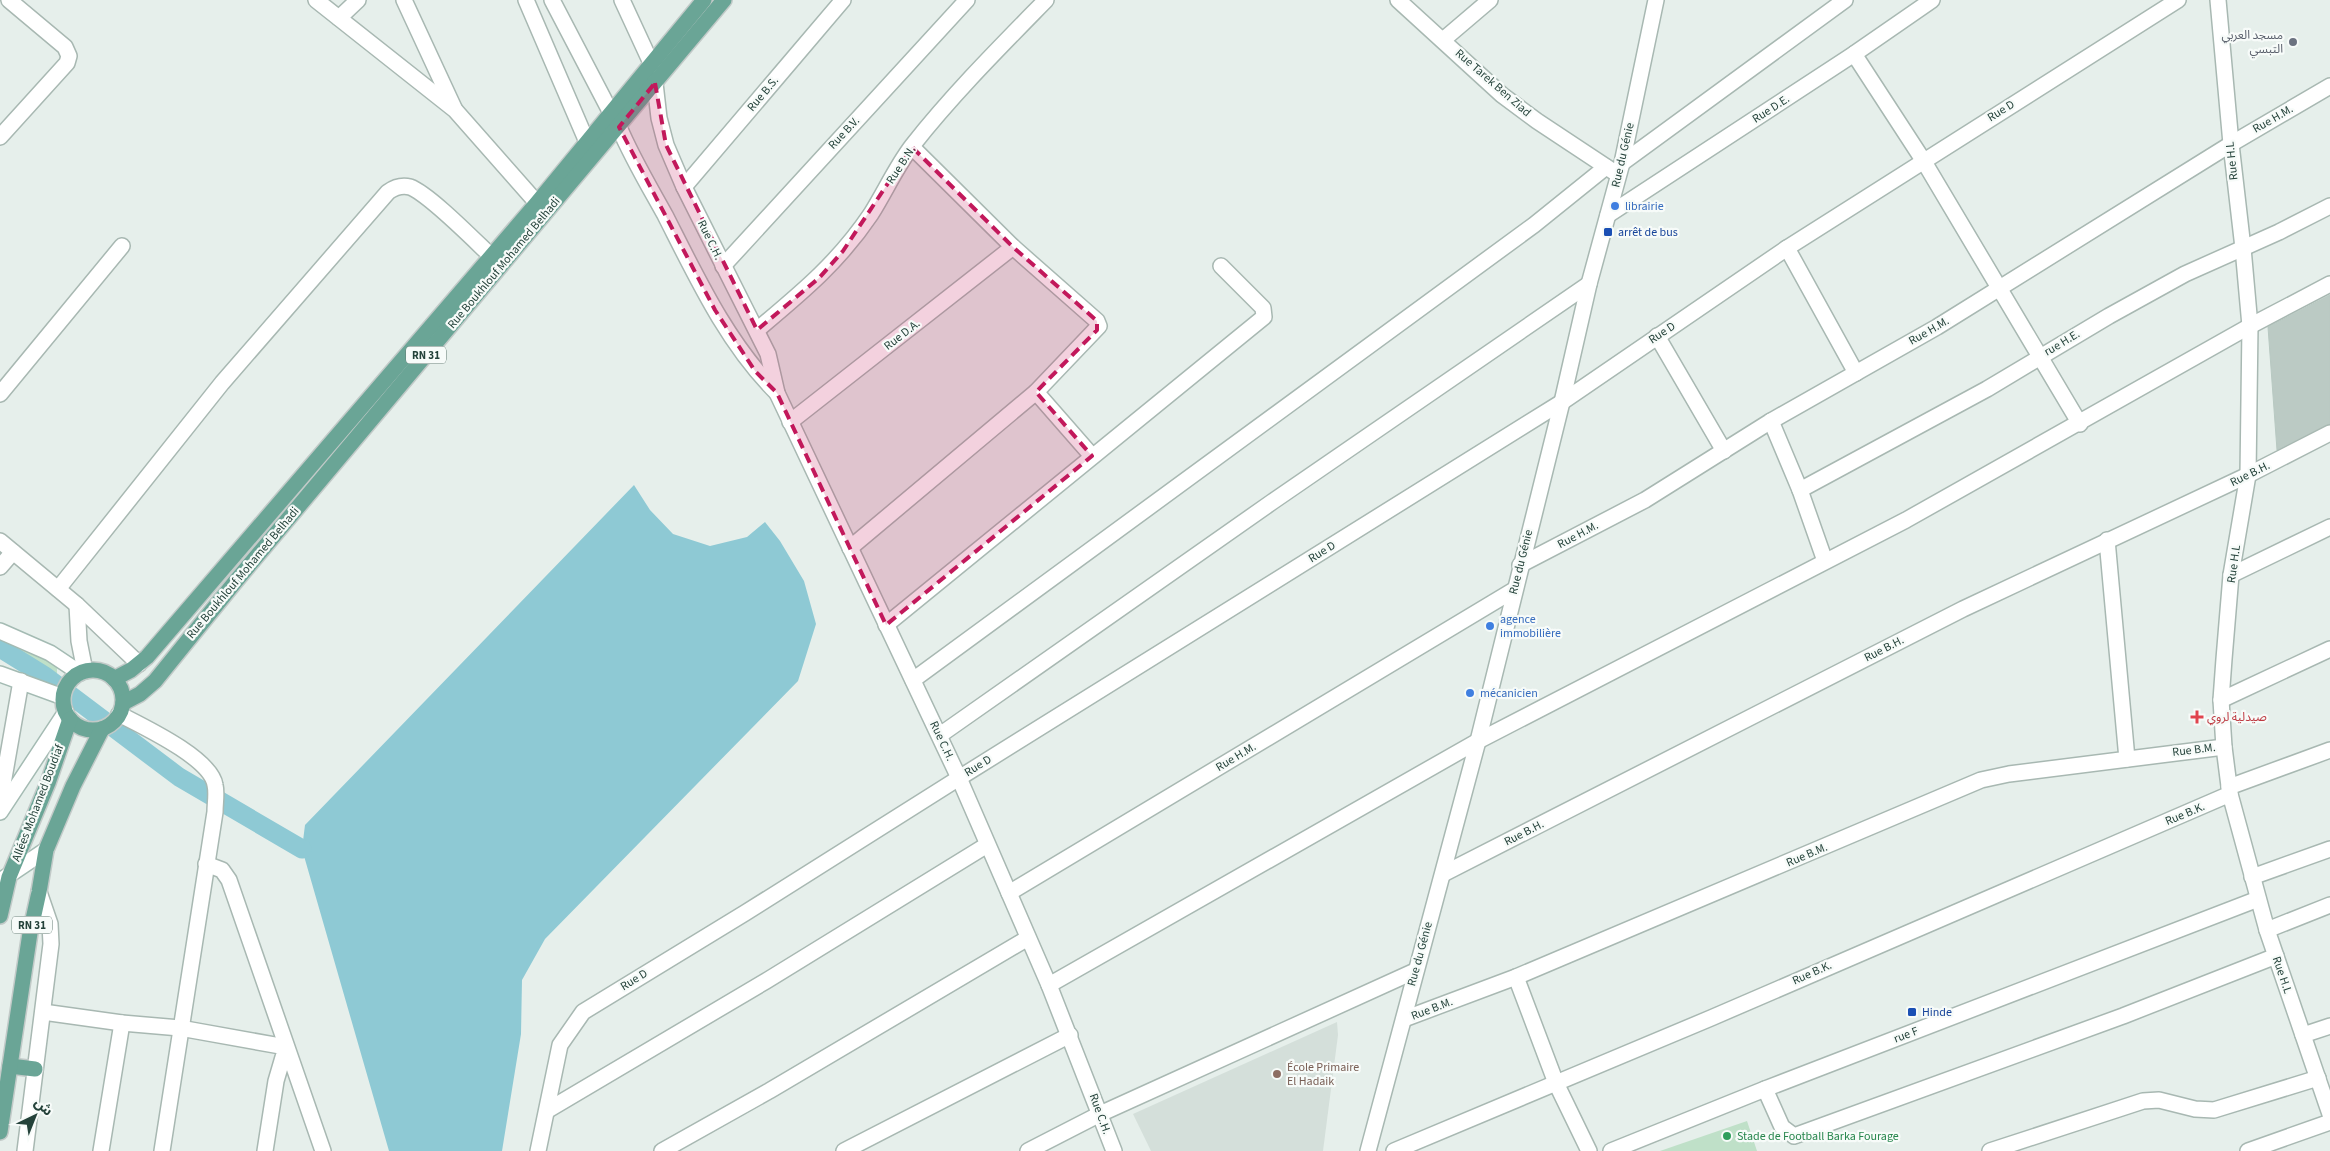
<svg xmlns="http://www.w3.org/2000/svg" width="2330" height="1151" viewBox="0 0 2330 1151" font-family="'Source Sans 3','Noto Sans Arabic',sans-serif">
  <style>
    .built { fill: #d4dfda }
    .green { fill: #bfe0c8 }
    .water { fill: #8ec9d4 }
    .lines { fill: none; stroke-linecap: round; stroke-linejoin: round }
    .canal { stroke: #8ec9d4; stroke-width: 19 }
    .building { fill: #bbcac4; stroke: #b8c9c2 }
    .minor-casing { stroke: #a8b8b2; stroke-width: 18 }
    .tertiary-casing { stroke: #a8b8b2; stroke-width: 18 }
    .secondary-casing { stroke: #a4bbb3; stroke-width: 18 }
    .primary-casing { stroke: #c2cac8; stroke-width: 18 }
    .minor { stroke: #fff; stroke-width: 15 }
    .tertiary { stroke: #fff; stroke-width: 15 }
    .secondary { stroke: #fff; stroke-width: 15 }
    .primary { stroke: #6aa596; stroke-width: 15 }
    .marked { fill: #c2185b; fill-opacity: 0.2; stroke: #c2185b; stroke-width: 4; stroke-dasharray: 10 6; stroke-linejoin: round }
    .worship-dot { fill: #6b7280; stroke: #f7fbf9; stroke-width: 2 }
    .shop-dot { fill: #3f7fe0; stroke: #f7fbf9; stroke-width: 2 }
    .transit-dot { fill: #1a4fb4; stroke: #f7fbf9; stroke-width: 2 }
    .health-dot { fill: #e0444e; stroke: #f7fbf9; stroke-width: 2 }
    .education-dot { fill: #8d6e63; stroke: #f7fbf9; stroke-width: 2 }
    .leisure-dot { fill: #2e9e5b; stroke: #f7fbf9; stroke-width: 2 }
    .labels { text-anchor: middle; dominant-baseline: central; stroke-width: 4.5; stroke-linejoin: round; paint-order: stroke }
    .shield { fill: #f7fbf9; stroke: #637a73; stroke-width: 1 }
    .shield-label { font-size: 11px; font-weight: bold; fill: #24423a }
    .worship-label { font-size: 12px; fill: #5b616d; stroke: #f7fbf9; text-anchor: end }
    .street-label { font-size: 12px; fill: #24423a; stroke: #f7fbf9 }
    .shop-label { font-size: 12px; fill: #366cbe; stroke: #f7fbf9; text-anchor: start }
    .transit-label { font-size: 12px; fill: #164399; stroke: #f7fbf9; text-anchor: start }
    .health-label { font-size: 12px; fill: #be3a42; stroke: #f7fbf9; text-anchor: start }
    .education-label { font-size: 12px; fill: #785e54; stroke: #f7fbf9; text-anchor: start }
    .leisure-label { font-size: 12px; fill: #27864d; stroke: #f7fbf9; text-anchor: start }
  </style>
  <rect width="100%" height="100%" fill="#e6efeb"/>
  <!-- built -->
  <path class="built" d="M1337 1022 1338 1035 1323 1151H1151L1133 1114Z"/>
  <!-- green -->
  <g class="green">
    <path d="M0 633 57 660V673L45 681 0 657Z"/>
    <path d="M1747 1121 1757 1151H1660Z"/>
  </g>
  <!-- water -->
  <path class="water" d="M634 485 650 510 673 534 710 546 747 537 765 522 780 541 804 581 816 624 798 681 545 939 522 980 521 1034 502 1151H389L302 849 305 825Z"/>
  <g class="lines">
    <!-- canal -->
    <path class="canal" d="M0 648 45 676 179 777 302 849"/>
  </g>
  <!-- building -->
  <path class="building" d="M2330 295V424L2277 450 2268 327Z"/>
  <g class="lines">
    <!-- minor casing -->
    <g class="minor-casing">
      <g id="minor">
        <path d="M316 0 455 110 537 203"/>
        <path d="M404 0 454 108"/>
        <path d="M526 0 587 142"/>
        <path d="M552 0 611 113"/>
        <path d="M622 0 652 65"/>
        <path d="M1398 0 1502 95 1537 121 1614 172"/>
        <path d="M339 18 358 0"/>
        <path d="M1443 40 1490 0"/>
        <path d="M1854 54 1923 160 2080 424"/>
        <path d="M0 137 67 63 69 56 65 47 9 0"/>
        <path d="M1622 163 1845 0"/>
        <path d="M684 187 843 0"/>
        <path d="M1608 215 1854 54 1932 0"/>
        <path d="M1787 248 1856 373"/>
        <path d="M723 266 967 0"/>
        <path d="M757 330C801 293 838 263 871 214 885 192 896 167 912 146 953 94 1000 47 1046 0"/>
        <path d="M1657 336 1724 451"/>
        <path d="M1036 392 1092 456"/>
        <path d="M0 394 122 246"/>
        <path d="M1771 421 1800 490 1825 561"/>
        <path d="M790 422 1013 247"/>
        <path d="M1800 490 1987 389 2109 316 2185 274 2279 232 2330 206"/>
        <path d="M2107 540 2127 759"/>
        <path d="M0 541 77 605 139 664"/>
        <path d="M850 548 1036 392 1099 326 1097 321 1013 247 912 147"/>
        <path d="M1520 565 1645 500 1771 421 1937 327 2231 144 2330 86"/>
        <path d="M0 567 13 552"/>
        <path d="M2231 575 2330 527"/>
        <path d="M58 589 222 383 388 192C395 187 402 185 410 187 429 194 474 240 491 256"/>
        <path d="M77 605 79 641 85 671"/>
        <path d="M886 625 1264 317 1263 308 1221 266"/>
        <path d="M913 680 1534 225 1606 167"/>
        <path d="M2221 700 2330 649"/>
        <path d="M119 714C142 726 211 758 215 785 217 793 215 803 215 812L162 1151"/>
        <path d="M940 735 1272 502 1589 284"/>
        <path d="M2229 787 2330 750"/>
        <path d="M0 801 21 681"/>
        <path d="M206 864 222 870 229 880 323 1151"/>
        <path d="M1443 874 1963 609 2248 475 2330 433"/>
        <path d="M2252 877 2330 849"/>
        <path d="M1009 893 1514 590"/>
        <path d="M2267 930 2330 905"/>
        <path d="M1516 977 1556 1083 1589 1151"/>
        <path d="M1049 985 1478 741 1906 520 2250 326 2330 284"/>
        <path d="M43 1012 122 1023 180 1028 286 1047 276 1081 265 1151"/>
        <path d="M1404 1019 1516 977 1981 780 2009 774 2224 747"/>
        <path d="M2303 1035 2330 1026"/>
        <path d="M1765 1089 1782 1127 1794 1136 2123 1016 2276 956"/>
        <path d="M548 1110 766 981 987 845"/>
        <path d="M25 1151 51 944 50 924 39 892"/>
        <path d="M101 1151 122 1023"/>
        <path d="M538 1151 560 1045 583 1012 745 913 959 778"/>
        <path d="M662 1151 769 1091 1028 938"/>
        <path d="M844 1151 1070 1035"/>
        <path d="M1028 1151 1100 1114 1415 971"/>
        <path d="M1394 1151 1711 1018 2230 794"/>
        <path d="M1611 1151 1765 1089 2258 899"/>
        <path d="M1990 1151 2143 1101 2159 1100 2195 1109 2214 1110 2318 1078"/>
        <path d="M2248 1151 2330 1122"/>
      </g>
    </g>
    <!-- tertiary casing -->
    <g class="tertiary-casing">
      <g id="tertiary">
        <path d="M2218 0 2231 144 2243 248 2250 326 2248 475 2231 575 2224 659 2221 700 2224 747 2230 794 2267 930 2330 1114"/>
        <path d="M655 83 659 118 666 145 684 187 768 354 777 393 959 778 1049 985 1114 1151"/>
        <path d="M619 127C632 158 649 186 665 215 697 278 727 343 777 393"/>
        <path d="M959 778 1562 402 1787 248 2178 0"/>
        <path d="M1368 1151 1478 741 1562 402 1589 284 1622 163 1656 0"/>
      </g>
    </g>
    <!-- secondary casing -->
    <g class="secondary-casing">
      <g id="secondary">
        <path d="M0 631 50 653 80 673"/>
        <path d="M0 674 63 697"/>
        <path d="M0 812 66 712"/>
        <path d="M0 881 46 850"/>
      </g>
    </g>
    <!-- primary casing -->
    <g class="primary-casing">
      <g id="primary">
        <circle cx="93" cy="700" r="30"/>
        <path d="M114 679 131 670 147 657 537 203 704 0"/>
        <path d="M123 703 140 694 155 681 235 582 724 0"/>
        <path d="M0 916 9 877 48 783 70 719"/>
        <path d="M10 1066 35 1069"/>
        <path d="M0 1132 30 933 39 892 46 850 73 786 102 729"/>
      </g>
    </g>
    <!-- minor -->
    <use href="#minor" class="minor"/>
    <!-- tertiary -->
    <use href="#tertiary" class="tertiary"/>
    <!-- secondary -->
    <use href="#secondary" class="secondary"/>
    <!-- primary -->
    <use href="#primary" class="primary"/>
  </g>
  <!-- marked area -->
  <path class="marked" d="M655 83 666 145 757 330 819 278 843 251 912 147 1013 247 1097 321V330L1036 392 1092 456 886 625 777 393 755 371 715 310 619 127Z"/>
  <!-- markers -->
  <circle class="worship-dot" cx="2293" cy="42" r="5"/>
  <g class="shop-dot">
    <circle cx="1615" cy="206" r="5"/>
    <circle cx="1490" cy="626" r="5"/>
    <circle cx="1470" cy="693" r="5"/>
  </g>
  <g class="transit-dot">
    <rect x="1603" y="227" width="10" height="10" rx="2.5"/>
    <rect x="1907" y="1007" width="10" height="10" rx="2.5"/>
  </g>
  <path class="health-dot" d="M2194.5 709.5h5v5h5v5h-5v5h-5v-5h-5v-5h5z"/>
  <circle class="education-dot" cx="1277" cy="1074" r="5"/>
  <circle class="leisure-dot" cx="1727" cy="1136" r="5"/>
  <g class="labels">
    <!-- shield labels -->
    <g class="shield">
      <rect x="406" y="346.5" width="40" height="17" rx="4"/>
      <rect x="12" y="916.5" width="40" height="17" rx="4"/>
    </g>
    <g class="shield-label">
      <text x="426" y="355">RN 31</text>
      <text x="32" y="925">RN 31</text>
    </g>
    <!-- worship labels -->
    <g class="worship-label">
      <text x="2283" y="35">مسجد العربي<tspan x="2283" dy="14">التبسي</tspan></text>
    </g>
    <!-- street labels -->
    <g class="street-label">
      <text transform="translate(1493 83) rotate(41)">Rue Tarek Ben Ziad</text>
      <text transform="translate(763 94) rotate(-50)">Rue B.S.</text>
      <text transform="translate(1771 109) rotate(-33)">Rue D.E.</text>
      <text transform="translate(2001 111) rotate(-32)">Rue D</text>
      <text transform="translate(2273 119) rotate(-30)">Rue H.M.</text>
      <text transform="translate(844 133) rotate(-47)">Rue B.V.</text>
      <text transform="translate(1623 155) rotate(-77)">Rue du Génie</text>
      <text transform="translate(2232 161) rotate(-96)">Rue H.L</text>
      <text transform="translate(901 165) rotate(-57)">Rue B.N.</text>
      <text transform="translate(710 240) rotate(64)">Rue C.H.</text>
      <text transform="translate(504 263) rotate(-50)">Rue Boukhlouf Mohamed Belhadi</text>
      <text transform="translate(1929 331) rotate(-30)">Rue H.M.</text>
      <text transform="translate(1662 333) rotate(-34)">Rue D</text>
      <text transform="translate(902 335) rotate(-38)">Rue D.A.</text>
      <text transform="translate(2062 343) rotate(-31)">rue H.E.</text>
      <text transform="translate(2250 474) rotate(-26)">Rue B.H.</text>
      <text transform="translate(1578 535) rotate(-28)">Rue H.M.</text>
      <text transform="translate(1322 552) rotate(-32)">Rue D</text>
      <text transform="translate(1521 562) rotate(-76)">Rue du Génie</text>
      <text transform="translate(2234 564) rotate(-82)">Rue H.L</text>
      <text transform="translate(243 573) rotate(-50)">Rue Boukhlouf Mohamed Belhadi</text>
      <text transform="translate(1884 649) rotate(-27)">Rue B.H.</text>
      <text transform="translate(942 741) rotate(65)">Rue C.H.</text>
      <text transform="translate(2194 750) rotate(-7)">Rue B.M.</text>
      <text transform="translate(1236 757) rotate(-31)">Rue H.M.</text>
      <text transform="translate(978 766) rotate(-32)">Rue D</text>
      <text transform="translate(38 803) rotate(-69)">Allées Mohamed Boudiaf</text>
      <text transform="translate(2185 814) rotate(-23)">Rue B.K.</text>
      <text transform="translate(1524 833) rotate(-27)">Rue B.H.</text>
      <text transform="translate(1807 855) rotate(-23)">Rue B.M.</text>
      <text transform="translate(1420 954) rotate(-75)">Rue du Génie</text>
      <text transform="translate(1812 973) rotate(-24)">Rue B.K.</text>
      <text transform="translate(2282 975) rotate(71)">Rue H.L</text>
      <text transform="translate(634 980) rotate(-32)">Rue D</text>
      <text transform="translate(1432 1009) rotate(-21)">Rue B.M.</text>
      <text transform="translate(1906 1035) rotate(-21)">rue F</text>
      <text transform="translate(1100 1114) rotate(70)">Rue C.H.</text>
    </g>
    <!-- shop labels -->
    <g class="shop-label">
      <text x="1625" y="206">librairie</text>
      <text x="1500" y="619">agence<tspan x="1500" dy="14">immobilière</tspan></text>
      <text x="1480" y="693">mécanicien</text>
    </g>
    <!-- transit labels -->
    <g class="transit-label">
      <text x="1618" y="232">arrêt de bus</text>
      <text x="1922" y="1012">Hinde</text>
    </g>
    <!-- health labels -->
    <g class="health-label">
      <text x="2207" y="717">صيدلية لروي</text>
    </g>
    <!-- education labels -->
    <g class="education-label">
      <text x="1287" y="1067">École Primaire<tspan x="1287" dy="14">El Hadaik</tspan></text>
    </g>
    <!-- leisure labels -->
    <g class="leisure-label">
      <text x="1737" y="1136">Stade de Football Barka Fourage</text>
    </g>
  </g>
  <!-- north arrow -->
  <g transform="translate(35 1116) rotate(43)" stroke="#f7fbf9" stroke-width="4" paint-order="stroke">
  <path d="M0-4L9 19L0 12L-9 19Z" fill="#24423a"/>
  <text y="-8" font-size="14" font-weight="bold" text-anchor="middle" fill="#24423a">ش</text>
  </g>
</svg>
